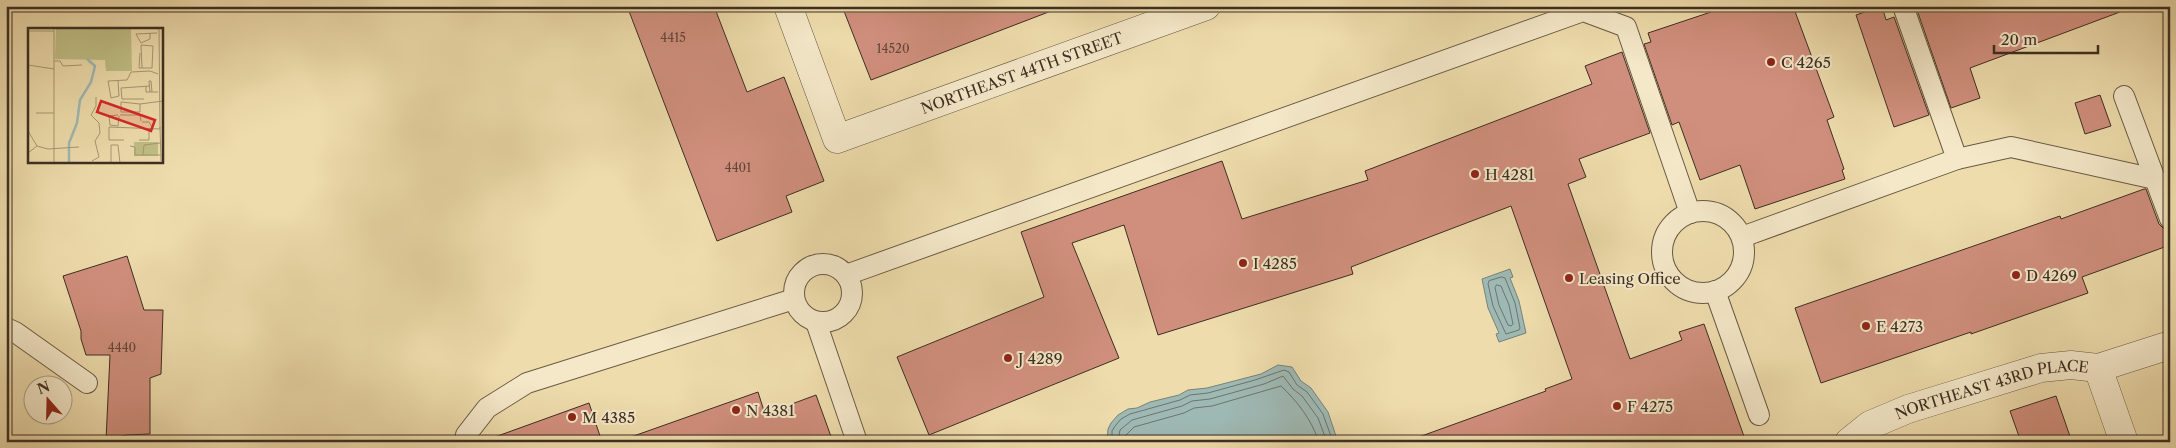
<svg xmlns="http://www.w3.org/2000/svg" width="2176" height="448" viewBox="0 0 2176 448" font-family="'Libre Caslon Text',serif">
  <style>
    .water { fill: #9eb9b4; stroke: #77827a }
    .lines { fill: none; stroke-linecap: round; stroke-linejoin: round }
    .shore { stroke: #6e746b; stroke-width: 1 }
    .building { fill: #d08f7d; stroke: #3d2f22 }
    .service-casing { stroke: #695a44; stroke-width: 22 }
    .minor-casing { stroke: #695a44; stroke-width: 29 }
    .service { stroke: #f4e8c9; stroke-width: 20 }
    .minor { stroke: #f4e8c9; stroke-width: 28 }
    .poi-dot { fill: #8f2418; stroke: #f4e8c9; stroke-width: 2 }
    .labels { text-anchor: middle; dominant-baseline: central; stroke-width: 4; stroke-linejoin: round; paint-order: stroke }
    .number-label { font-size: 12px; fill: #624739 }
    .poi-label { font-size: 15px; fill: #3d2f22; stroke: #f4e8c9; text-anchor: start }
    .street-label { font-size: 15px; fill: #3d2f22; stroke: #f4e8c9 }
    .inset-river { fill: none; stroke: #9eb9b4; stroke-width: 2.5 }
    .inset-road { fill: none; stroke: #a79775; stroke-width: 1 }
    .view { fill: #d62828; fill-opacity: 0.15; stroke: #d62828; stroke-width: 2.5 }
    .inset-edge { fill: none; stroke: #3d2f22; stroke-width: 2.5 }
  </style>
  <rect width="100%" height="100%" fill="#eedcac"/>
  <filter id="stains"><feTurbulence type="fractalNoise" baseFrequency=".004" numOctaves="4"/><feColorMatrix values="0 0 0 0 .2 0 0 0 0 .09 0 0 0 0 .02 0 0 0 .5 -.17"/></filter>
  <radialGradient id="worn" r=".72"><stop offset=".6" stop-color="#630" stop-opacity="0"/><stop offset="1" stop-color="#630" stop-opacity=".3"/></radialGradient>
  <!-- water -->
  <g class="water">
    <path d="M1510 269 1513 277 1510 278 1519 301 1526 333 1499 342 1496 334 1499 333 1488 308 1482 279Z"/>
    <path d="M1278 365 1292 367 1301 381 1311 388 1328 412 1338 442H1107L1108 429 1111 423 1118 415 1128 409 1137 408 1150 402 1179 395 1188 390 1207 388 1261 374Z"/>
  </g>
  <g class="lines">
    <!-- shore -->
    <g class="shore">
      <path d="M1502 277 1505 278 1515 303 1520 328 1519 330 1506 334 1493 306 1488 284 1489 281Z"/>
      <path d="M1497 285 1501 286 1509 305 1513 324 1511 326 1508 325 1499 305 1495 288Z"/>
      <path d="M1112 442V431L1115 426 1121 419 1130 414 1180 400 1190 395 1208 393 1255 380 1284 370 1289 372 1297 385 1307 392 1323 414 1333 442"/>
      <path d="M1118 442 1120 430 1132 420 1182 406 1192 401 1210 399 1264 384 1283 376 1293 389 1302 396 1318 418 1327 442"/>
      <path d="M1126 442V435L1134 427 1184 413 1194 408 1212 406 1281 386C1298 402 1311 419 1319 442"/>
    </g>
  </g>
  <!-- building -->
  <g class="building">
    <path d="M627 6H714L747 92 784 77 824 181 786 196 792 212 717 241Z"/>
    <path d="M842 6H1059V8L871 80Z"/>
    <path d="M1709 6H1793L1834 117 1827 120 1844 169 1842 170 1845 179 1755 209 1740 165 1700 180 1679 122 1672 125 1644 44 1651 42 1648 33 1711 12Z"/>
    <path d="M1882 6 1886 20 1894 17 1929 115 1894 127 1856 15Z"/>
    <path d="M1929 6H2127L2128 9 1970 68 1980 98 1951 108 1917 10Z"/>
    <path d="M1622 52 1650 133 1579 159 1586 177 1568 184 1630 359 1682 340 1679 332 1704 324 1746 442H1416V438L1546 391 1545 389 1572 379 1511 206 1351 267 1353 274 1158 335 1124 225 1072 243 1119 358 929 435 897 357 1044 297 1021 232 1222 161 1242 219 1368 180 1365 171 1592 84 1585 66Z"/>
    <path d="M2100 95 2111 126 2085 134 2075 103Z"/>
    <path d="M2144 189H2146L2159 224 2163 228 2170 231V245L2082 277 2088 293 1971 334V332L1821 383 1795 308 2060 216 2061 219Z"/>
    <path d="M127 256 144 310H163L161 374 150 378V434L127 435 106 440 110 355H86L81 339V331L63 276Z"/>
    <path d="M758 392 765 414 816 395 833 442H629L628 438Z"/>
    <path d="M2056 396 2072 442H2021L2010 411Z"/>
    <path d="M589 403 602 442H492V438Z"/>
  </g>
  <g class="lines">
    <!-- service casing -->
    <g class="service-casing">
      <g id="service">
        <path d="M1903 6 1957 159"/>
        <path d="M2124 96 2155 179"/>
        <circle cx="1703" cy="252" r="41"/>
        <path d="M1742 237 1957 159 2011 147 2155 179 2170 219"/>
        <circle cx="823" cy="293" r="29"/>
        <path d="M846 275 1583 11 1626 27 1690 213"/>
        <path d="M1715 291 1759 415"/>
        <path d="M816 322 857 442"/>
        <path d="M6 328 15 332 87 383"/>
        <path d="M465 442 466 435 487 408 527 383 794 299"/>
      </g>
    </g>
    <!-- minor casing -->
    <g class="minor-casing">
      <g id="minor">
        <path id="s1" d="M788 6 837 139 1206 6"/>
        <path d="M2098 368 2124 442"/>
        <path id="s2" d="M1849 442 1870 425 1908 409 2041 368 2071 365 2098 368 2170 345"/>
      </g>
    </g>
    <!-- service -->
    <use href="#service" class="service"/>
    <!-- minor -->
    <use href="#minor" class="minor"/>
  </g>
  <!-- markers -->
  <g class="poi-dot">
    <circle cx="1771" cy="62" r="5"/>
    <circle cx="1475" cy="174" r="5"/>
    <circle cx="1243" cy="263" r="5"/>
    <circle cx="2016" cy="275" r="5"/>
    <circle cx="1569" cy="278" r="5"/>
    <circle cx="1866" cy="326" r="5"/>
    <circle cx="1008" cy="358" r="5"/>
    <circle cx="1617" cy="406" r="5"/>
    <circle cx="736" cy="410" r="5"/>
    <circle cx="572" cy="417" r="5"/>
  </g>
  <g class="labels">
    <!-- number labels -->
    <g class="number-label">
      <text x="673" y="37">4415</text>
      <text x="893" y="48">14520</text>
      <text x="738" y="167">4401</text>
      <text x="122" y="347">4440</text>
    </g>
    <!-- poi labels -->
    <g class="poi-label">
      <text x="1781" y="62">C 4265</text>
      <text x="1485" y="174">H 4281</text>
      <text x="1253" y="263">I 4285</text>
      <text x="2026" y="275">D 4269</text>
      <text x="1579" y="278">Leasing Office</text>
      <text x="1876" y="326">E 4273</text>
      <text x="1018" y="358">J 4289</text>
      <text x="1627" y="406">F 4275</text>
      <text x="746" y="410">N 4381</text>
      <text x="582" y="417">M 4385</text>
    </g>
    <!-- street labels -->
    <g class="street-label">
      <text stroke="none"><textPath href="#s1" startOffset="338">NORTHEAST 44TH STREET</textPath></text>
      <text stroke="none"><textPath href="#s2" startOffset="155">NORTHEAST 43RD PLACE</textPath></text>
    </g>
  </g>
  <!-- overview -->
  <g transform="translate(28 28)">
    <rect width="135" height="135" fill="#eedcac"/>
    <path d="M28 0H128L103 1 104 43H78L77 32 27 31ZM106 114H130V128H106Z" fill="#bfbf85"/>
    <path class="inset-river" d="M41 135V115L49 95 52 72 63 54 67 38 59 31"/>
    <path class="inset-road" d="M131 0 132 101M0 3H26M108 6 113 15 122 11V5M108 6 129 5M113 17 125 18 124 40H114ZM112 25 111 40H114M26 33H32L35 38 54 37M0 37 26 41M103 44 122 43 130 46M90 53 91 68 83 70 80 53 99 52 103 44M118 58V64H130M122 64 121 53H123L124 64M116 71H94L93 60 122 58M112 76V84H93V74L112 76 135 73M8 85H26M90 87 81 88 82 97 90 98 91 88M92 87H112L113 93M114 94H121L125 101M132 99 133 133M0 103 9 118M96 112H81V99L132 101M111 112H121V100M102 118 107 119V127H133M0 125 9 118 20 121 51 119M115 127 116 117 132 115M64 133 71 129 67 113 72 105 71 95 63 87 68 78V69M26 135V0M83 135V117H90L92 135"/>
    <path class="view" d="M73 73 127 92 123 103 69 84Z"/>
    <rect width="135" height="135" class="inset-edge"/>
  </g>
  <!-- margin -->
  <rect width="2176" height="448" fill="none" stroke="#eedcac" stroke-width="25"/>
  <rect x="8" y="8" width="2161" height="433" fill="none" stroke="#3d2f22" stroke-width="2.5"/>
  <rect x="12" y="12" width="2151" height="423" fill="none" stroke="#3d2f22"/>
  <!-- north arrow -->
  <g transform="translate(48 400) rotate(340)"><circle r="24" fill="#f4e8c9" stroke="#ab9e86"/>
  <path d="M0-4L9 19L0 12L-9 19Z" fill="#8f2418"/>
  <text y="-8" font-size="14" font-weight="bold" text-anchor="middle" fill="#3d2f22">N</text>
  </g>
  <!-- scale -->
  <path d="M1994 45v8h104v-8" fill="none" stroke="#3d2f22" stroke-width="2.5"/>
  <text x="2001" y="45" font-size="15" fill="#3d2f22" stroke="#f4e8c9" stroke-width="4" paint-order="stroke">20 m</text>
  <rect width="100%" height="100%" filter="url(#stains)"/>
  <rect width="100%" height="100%" fill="url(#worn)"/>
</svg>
